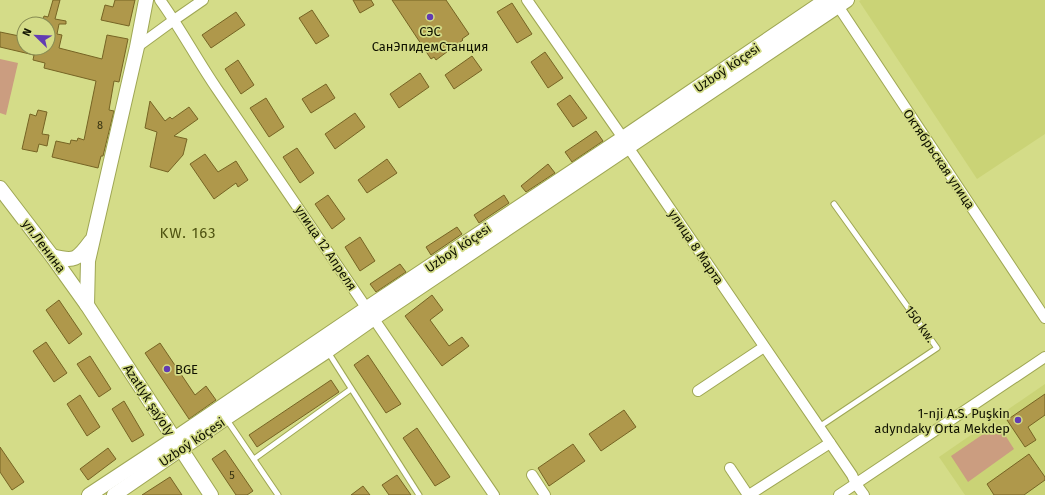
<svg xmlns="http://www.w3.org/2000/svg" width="1045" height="495" viewBox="0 0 1045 495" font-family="'Fira Sans',sans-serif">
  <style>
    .built { fill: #cad376 }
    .green { fill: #cb9d80 }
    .building { fill: #af984b; stroke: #766424 }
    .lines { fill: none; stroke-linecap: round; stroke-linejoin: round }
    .lane-casing { stroke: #9fa754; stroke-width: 7 }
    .street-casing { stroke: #9fa754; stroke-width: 12 }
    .secondary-casing { stroke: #9fa754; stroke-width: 16 }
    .lane { stroke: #fff; stroke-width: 5 }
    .street { stroke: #fff; stroke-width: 10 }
    .secondary { stroke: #fff; stroke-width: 14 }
    .poi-dot { fill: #623bb3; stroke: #d4dc88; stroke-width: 1.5 }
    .labels { text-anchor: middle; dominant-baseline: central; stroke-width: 3.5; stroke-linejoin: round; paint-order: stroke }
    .number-label { font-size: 11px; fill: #383413 }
    .poi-label { font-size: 13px; fill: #101200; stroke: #d4dc88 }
    .street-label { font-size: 13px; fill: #101200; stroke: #d4dc88 }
    .quarter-label { font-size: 15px; letter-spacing: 1px; fill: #505412; stroke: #d4dc88 }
  </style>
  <rect width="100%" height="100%" fill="#d4dc88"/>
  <!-- built -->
  <g class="built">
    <path d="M861 0H1045V134L977 179 859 1Z"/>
    <path d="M1045 384V495H965L939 457Z"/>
  </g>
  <!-- green -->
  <g class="green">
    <path d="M0 59 18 63 6 115 0 113Z"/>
    <path d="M998 424 1014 449 968 482 951 456Z"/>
  </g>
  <!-- building -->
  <g class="building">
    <path d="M53 0H60L55 19 66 21V24H59L57 34 62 35 59 48 102 59 107 35 128 39 119 82 114 81 109 110 114 111 103 156H101L98 168 52 157 56 141 70 144 71 140 77 141 78 138 84 140 96 81 44 68 45 63 33 60 34 55 0 47V32L24 37V48H48V24H42L44 16 48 17Z"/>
    <path d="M115 0H135L129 26 101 20 105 5 113 7Z"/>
    <path d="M353 0H371L374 5 360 13Z"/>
    <path d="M392 0H446L469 34 462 39 463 40 436 60 434 57 431 59Z"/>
    <path d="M512 3 532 34 517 43 497 12Z"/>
    <path d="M312 10 329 36 316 44 299 18Z"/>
    <path d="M236 12 245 25 211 48 202 35Z"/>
    <path d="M545 52 563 78 548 88 531 62Z"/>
    <path d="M472 56 482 70 454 89 445 75Z"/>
    <path d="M238 60 254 85 241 94 225 69Z"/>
    <path d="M420 73 429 87 399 108 390 94Z"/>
    <path d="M326 84 335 98 311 113 302 99Z"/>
    <path d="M570 95 587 118 573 127 557 104Z"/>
    <path d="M266 98 284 127 269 137 250 108Z"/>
    <path d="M150 101 165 121 170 117 172 119 189 107 198 119 174 136 187 139 183 155 168 172 150 167 157 132 145 128Z"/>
    <path d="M38 110 47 112 42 134 49 135 47 146 39 144 37 152 22 149 30 114 36 116Z"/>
    <path d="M355 113 365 127 335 149 325 134Z"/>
    <path d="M596 131 603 141 572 162 565 152Z"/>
    <path d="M297 148 314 173 300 183 283 157Z"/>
    <path d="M205 154 218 172 236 161 248 180 238 187 236 183 214 199 190 164Z"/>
    <path d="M387 159 397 173 367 193 358 180Z"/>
    <path d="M548 164 555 173 526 192 521 186Z"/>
    <path d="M328 195 345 219 332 229 315 204Z"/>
    <path d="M504 195 509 203 479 223 474 215Z"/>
    <path d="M457 227 462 234 431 255 426 247Z"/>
    <path d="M360 237 375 261 360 271 345 247Z"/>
    <path d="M400 264 406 272 376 292 370 284Z"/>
    <path d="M432 295 443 310 430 320 449 346 462 337 469 346 442 366 405 316Z"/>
    <path d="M59 300 82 334 69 344 46 310Z"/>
    <path d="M46 342 67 373 54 382 33 351Z"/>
    <path d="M160 343 195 395 206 386 216 400 189 419 145 353Z"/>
    <path d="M368 355 401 404 386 413 354 365Z"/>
    <path d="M90 356 111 389 99 397 77 364Z"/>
    <path d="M331 380 339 392 257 447 249 435Z"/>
    <path d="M1045 394V415L1028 427 1036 440 1025 447 1007 420Z"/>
    <path d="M80 395 100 427 87 436 67 404Z"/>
    <path d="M124 401 144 435 132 442 112 409Z"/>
    <path d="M624 410 636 427 601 451 589 434Z"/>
    <path d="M417 428 450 477 435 486 403 438Z"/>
    <path d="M573 444 585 461 549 486 538 468Z"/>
    <path d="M0 447 24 482 12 490 0 472Z"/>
    <path d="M108 448 116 459 88 480 80 469Z"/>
    <path d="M225 450 253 491 247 495H236L212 459Z"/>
    <path d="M1029 454 1045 477V480L1024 495H994L987 484Z"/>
    <path d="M397 475 411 495H389L382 485Z"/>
    <path d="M170 477 182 495H142Z"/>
    <path d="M363 486 370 495H351Z"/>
  </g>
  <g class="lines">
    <!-- lane casing -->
    <g class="lane-casing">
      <g id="lane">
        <path d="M328 352 419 495"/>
        <path d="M227 420 278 495"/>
        <path d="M819 427 937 348 834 204"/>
        <path d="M254 459 351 389"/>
      </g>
    </g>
    <!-- street casing -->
    <g class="street-casing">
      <g id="street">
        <path d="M160 0C181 29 197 60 217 89 309 224 402 359 494 495"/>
        <path d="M527 0 623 138 628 147 852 475 856 484 864 495"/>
        <path d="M834 0 1045 318"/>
        <path d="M137 47 174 20 203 0"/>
        <path d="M698 391 764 347"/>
        <path d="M730 468 748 495"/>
        <path d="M532 475 545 495"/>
        <path d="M749 495 830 443"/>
        <path d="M839 495 1045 357"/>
      </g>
    </g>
    <!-- secondary casing -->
    <g class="secondary-casing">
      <g id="secondary">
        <path d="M0 188 52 256 87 305 211 495"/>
        <path d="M52 256C75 262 77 260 91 241"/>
        <path d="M87 305 88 261 137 47 146 0"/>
        <path d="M89 495 174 439 367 308 623 138 826 0"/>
        <path d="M114 495 226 418 327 351 374 318 847 0"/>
      </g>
    </g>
    <!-- lane -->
    <use href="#lane" class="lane"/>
    <!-- street -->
    <use href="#street" class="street"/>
    <!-- secondary -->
    <use href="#secondary" class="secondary"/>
  </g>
  <!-- markers -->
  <g class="poi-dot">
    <circle cx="430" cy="17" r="4"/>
    <circle cx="167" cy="369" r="4"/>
    <circle cx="1018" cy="420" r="4"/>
  </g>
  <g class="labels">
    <!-- number labels -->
    <g class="number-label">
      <text x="100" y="125">8</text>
      <text x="232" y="475">5</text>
    </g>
    <!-- poi labels -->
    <g class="poi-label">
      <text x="430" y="31">СЭС<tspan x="430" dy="15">СанЭпидемСтанция</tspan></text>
      <text x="175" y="369" text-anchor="start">BGE</text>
      <text x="1010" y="413" text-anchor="end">1-nji A.S. Puşkin<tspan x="1010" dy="15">adyndaky Orta Mekdep</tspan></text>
    </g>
    <!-- street labels -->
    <g class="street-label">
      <text transform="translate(727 68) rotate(-34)">Uzboý köçesi</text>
      <text transform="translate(939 159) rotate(56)">Октябрьская улица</text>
      <text transform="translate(44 246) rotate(53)">ул.Ленина</text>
      <text transform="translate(696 247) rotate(56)">улица 8 Марта</text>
      <text transform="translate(326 248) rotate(56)">улица 12 Апреля</text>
      <text transform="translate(458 248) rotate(-34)">Uzboý köçesi</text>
      <text transform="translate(920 324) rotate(54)">150 kw.</text>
      <text transform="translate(149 400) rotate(57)">Azatlyk şaýoly</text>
      <text transform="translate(192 442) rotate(-34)">Uzboý köçesi</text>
    </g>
    <!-- quarter labels -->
    <g class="quarter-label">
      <text x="188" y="233">KW. 163</text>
    </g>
  </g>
  <!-- north arrow -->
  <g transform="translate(36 36) rotate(293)"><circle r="19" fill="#d4dc88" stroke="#868b52"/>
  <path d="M0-3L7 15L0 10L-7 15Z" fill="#623bb3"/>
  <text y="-6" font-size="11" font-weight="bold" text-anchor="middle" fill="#101200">N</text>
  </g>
</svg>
